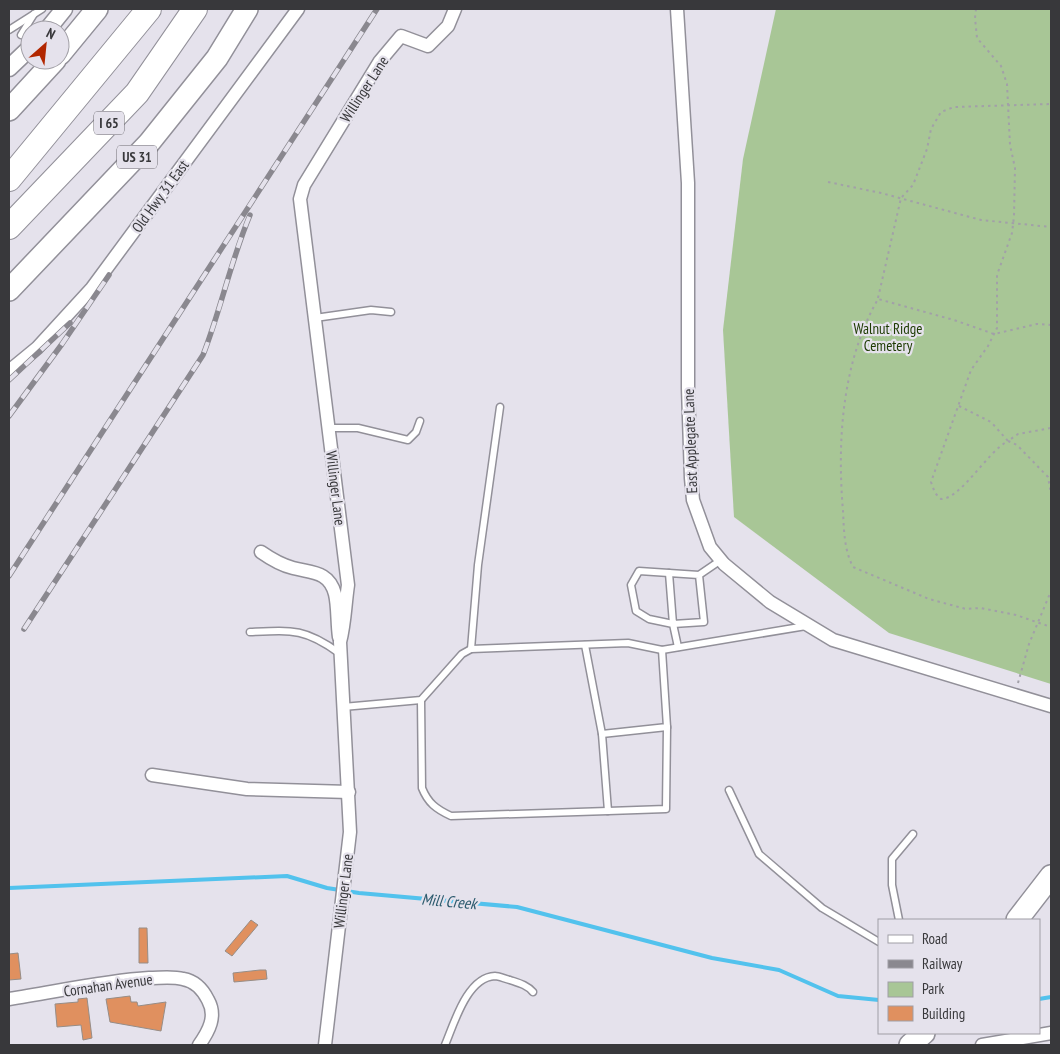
<svg xmlns="http://www.w3.org/2000/svg" width="1060" height="1054" viewBox="0 0 1060 1054" font-family="'PT Sans Narrow',sans-serif">
  <style>
    .green { fill: #a8c696 }
    .lines { fill: none; stroke-linecap: round; stroke-linejoin: round }
    .stream { stroke: #52c2ed; stroke-width: 4 }
    .building { fill: #e0905f; stroke: #968d87 }
    .service-casing { stroke: #929099; stroke-width: 9 }
    .minor-casing { stroke: #929099; stroke-width: 15 }
    .tertiary-casing { stroke: #929099; stroke-width: 19 }
    .primary-casing { stroke: #929099; stroke-width: 24 }
    .motorway-casing { stroke: #929099; stroke-width: 26 }
    .path { stroke: #a2a0a8; stroke-width: 2; stroke-dasharray: 2.5 4; stroke-linecap: butt }
    .service { stroke: #fff; stroke-width: 6 }
    .minor { stroke: #fff; stroke-width: 12 }
    .tertiary { stroke: #fff; stroke-width: 16 }
    .primary { stroke: #fff; stroke-width: 21 }
    .motorway { stroke: #fff; stroke-width: 24 }
    .rail-casing { stroke: #8a888f; stroke-width: 5.5 }
    .rail { stroke: #e5e2ec; stroke-width: 4; stroke-dasharray: 11; stroke-linecap: butt }
    .labels { text-anchor: middle; dominant-baseline: central; stroke-width: 4.5; stroke-linejoin: round; paint-order: stroke }
    .shield { fill: #e5e2ec; stroke: #6c6b70; stroke-width: 1 }
    .shield-label { font-size: 14px; font-weight: bold; fill: #38383b }
    .street-label { font-size: 15px; fill: #38383b; stroke: #e5e2ec }
    .park-label { font-size: 15px; fill: #1d3b02; stroke: #e5e2ec }
    .water-label { font-size: 16px; font-style: italic; fill: #2d5b6e; stroke: #e5e2ec }
  </style>
  <rect width="100%" height="100%" fill="#e5e2ec"/>
  <!-- green -->
  <path class="green" d="M776 9H1051V684L889 633 734 517 723 330 743 159Z"/>
  <g class="lines">
    <!-- stream -->
    <g class="stream">
      <path d="M9 888 287 876 327 888 359 893 517 907 712 958 779 970 838 996 879 1000"/>
      <path d="M1039 999 1051 997"/>
    </g>
  </g>
  <!-- building -->
  <g class="building">
    <path d="M251 920 258 925 232 956 225 951Z"/>
    <path d="M139 928H147L148 963H139Z"/>
    <path d="M18 953 21 979 9 980V954Z"/>
    <path d="M260 970H266L267 979 234 982 233 973Z"/>
    <path d="M130 996 131 1002H137L138 1006 166 1002 161 1031 110 1022 106 999Z"/>
    <path d="M87 998 92 1038 83 1040 81 1025 57 1027 55 1004 78 1002V999Z"/>
  </g>
  <g class="lines">
    <!-- service casing -->
    <g class="service-casing">
      <g id="service">
        <path d="M9 30 42 9"/>
        <path d="M21 35 34 14"/>
        <path d="M315 318 371 310 391 312"/>
        <path d="M328 428H358L408 440 416 432 420 421"/>
        <path d="M669 573 639 571 631 585 636 611 649 619 673 624 678 647"/>
        <path d="M699 575 669 573 673 624 704 622 699 575 721 560"/>
        <path d="M250 632C291 630 305 628 339 653"/>
        <path d="M585 645 602 734 667 727 662 650"/>
        <path d="M471 649 478 565 500 407"/>
        <path d="M421 700 422 788C428 803 436 809 451 816L608 811"/>
        <path d="M343 707 421 700 462 654 471 649 628 643 662 650 806 626"/>
        <path d="M602 734 608 811 666 809 667 727"/>
        <path d="M729 790 759 854 822 908 879 942"/>
        <path d="M899 920 892 885V859L913 834"/>
        <path d="M445 1045C454 1024 467 977 495 976 499 976 505 979 510 980 519 983 527 985 533 992"/>
      </g>
    </g>
    <!-- minor casing -->
    <g class="minor-casing">
      <g id="minor">
        <path d="M677 9 688 183V388L691 478 693 500 710 547 724 564 770 602 833 640 1051 706"/>
        <path d="M9 371 37 348 92 288 298 9"/>
        <path d="M261 552C271 559 281 565 293 568 312 573 329 571 335 594 338 606 337 624 339 637"/>
        <path d="M152 775 247 789 349 792"/>
        <path d="M9 999C55 992 102 981 149 978 160 978 172 976 183 979 195 981 203 990 208 1000 217 1016 209 1031 199 1045"/>
        <path d="M325 1045 350 832 340 642C345 623 345 605 348 585L300 199 304 185 380 61 401 36 428 46 448 26 455 9"/>
        <path d="M982 1045 1051 1033"/>
      </g>
    </g>
    <!-- tertiary casing -->
    <g class="tertiary-casing">
      <g id="tertiary">
        <path d="M47 30 64 9"/>
        <path d="M9 68 30 48"/>
      </g>
    </g>
    <!-- primary casing -->
    <g class="primary-casing">
      <g id="primary">
        <path d="M60 54 97 9"/>
        <path d="M9 110 55 60"/>
        <path d="M9 290 149 143 217 58 247 9"/>
        <path d="M1017 920 1051 876"/>
        <path d="M910 1045 924 1033"/>
      </g>
    </g>
    <!-- motorway casing -->
    <g class="motorway-casing">
      <g id="motorway">
        <path d="M9 179 149 9"/>
        <path d="M9 227 137 93 195 9"/>
      </g>
    </g>
    <!-- path -->
    <g class="path">
      <path d="M976 9 975 18 977 38 1001 66 1007 84 1010 145 1015 168 1014 216 1012 233 997 275V328L988 346 971 370 931 482 935 493 941 499C961 499 987 452 1008 441L1017 445 1048 477 1051 494"/>
      <path d="M828 182 881 193 981 220 1051 227"/>
      <path d="M878 298 901 198 913 185 927 149 931 129 941 112 954 107 1051 104"/>
      <path d="M1051 325 1037 324 994 334 954 320 878 299C842 362 837 441 843 511 844 531 844 549 853 567L929 599 966 609 980 608 1016 615 1051 627"/>
      <path d="M959 406 991 422 1008 441 1018 434 1051 428"/>
      <path d="M1018 683 1029 644 1051 591"/>
    </g>
    <!-- service -->
    <use href="#service" class="service"/>
    <!-- minor -->
    <use href="#minor" class="minor"/>
    <!-- tertiary -->
    <use href="#tertiary" class="tertiary"/>
    <!-- primary -->
    <use href="#primary" class="primary"/>
    <!-- motorway -->
    <use href="#motorway" class="motorway"/>
    <!-- rail casing -->
    <g class="rail-casing">
      <g id="rail">
        <path d="M9 380 70 323"/>
        <path d="M9 416 62 344 109 275"/>
        <path d="M9 576 377 9"/>
        <path d="M24 629 203 355C221 309 231 260 250 215"/>
      </g>
    </g>
    <!-- rail -->
    <use href="#rail" class="rail"/>
  </g>
  <g class="labels">
    <!-- shield labels -->
    <g class="shield">
      <rect x="94" y="111.5" width="30" height="23" rx="4"/>
      <rect x="117" y="145.5" width="40" height="23" rx="4"/>
    </g>
    <g class="shield-label">
      <text x="109" y="123">I 65</text>
      <text x="137" y="157">US 31</text>
    </g>
    <!-- street labels -->
    <g class="street-label">
      <text transform="translate(364 89) rotate(-57)">Willinger Lane</text>
      <text transform="translate(160 196) rotate(-54)">Old Hwy 31 East</text>
      <text transform="translate(690 441) rotate(-92)">East Applegate Lane</text>
      <text transform="translate(336 488) rotate(83)">Willinger Lane</text>
      <text transform="translate(343 891) rotate(-83)">Willinger Lane</text>
      <text transform="translate(108 985) rotate(-8)">Cornahan Avenue</text>
    </g>
    <!-- park labels -->
    <g class="park-label">
      <text x="888" y="328">Walnut Ridge<tspan x="888" dy="17">Cemetery</tspan></text>
    </g>
    <!-- water labels -->
    <g class="water-label">
      <text transform="translate(449 901) rotate(5)">Mill Creek</text>
    </g>
  </g>
  <!-- border -->
  <rect width="1060" height="1054" fill="none" stroke="#38383b" stroke-width="20"/>
  <!-- legend -->
  <rect x="878" y="919" width="162" height="115" fill="#e5e2ec" stroke="#a09ea5"/>
  <rect x="888" y="935" width="25" height="8" fill="#ffffff" stroke="#a09ea5"/>
  <text x="922" y="944" font-size="15" fill="#38383b">Road</text>
  <rect x="888" y="960" width="25" height="8" fill="#8a888f" stroke="#a09ea5"/>
  <text x="922" y="969" font-size="15" fill="#38383b">Railway</text>
  <rect x="888" y="982" width="25" height="15" fill="#a8c696" stroke="#a09ea5"/>
  <text x="922" y="994" font-size="15" fill="#38383b">Park</text>
  <rect x="888" y="1006" width="25" height="15" fill="#e0905f" stroke="#a09ea5"/>
  <text x="922" y="1019" font-size="15" fill="#38383b">Building</text>
  <!-- north arrow -->
  <g transform="translate(45 45) rotate(27)"><circle r="24" fill="#e5e2ec" stroke="#a09ea5"/>
  <path d="M0-4L9 19L0 12L-9 19Z" fill="#b22700"/>
  <text y="-8" font-size="14" font-weight="bold" text-anchor="middle" fill="#38383b">N</text>
  </g>
</svg>
